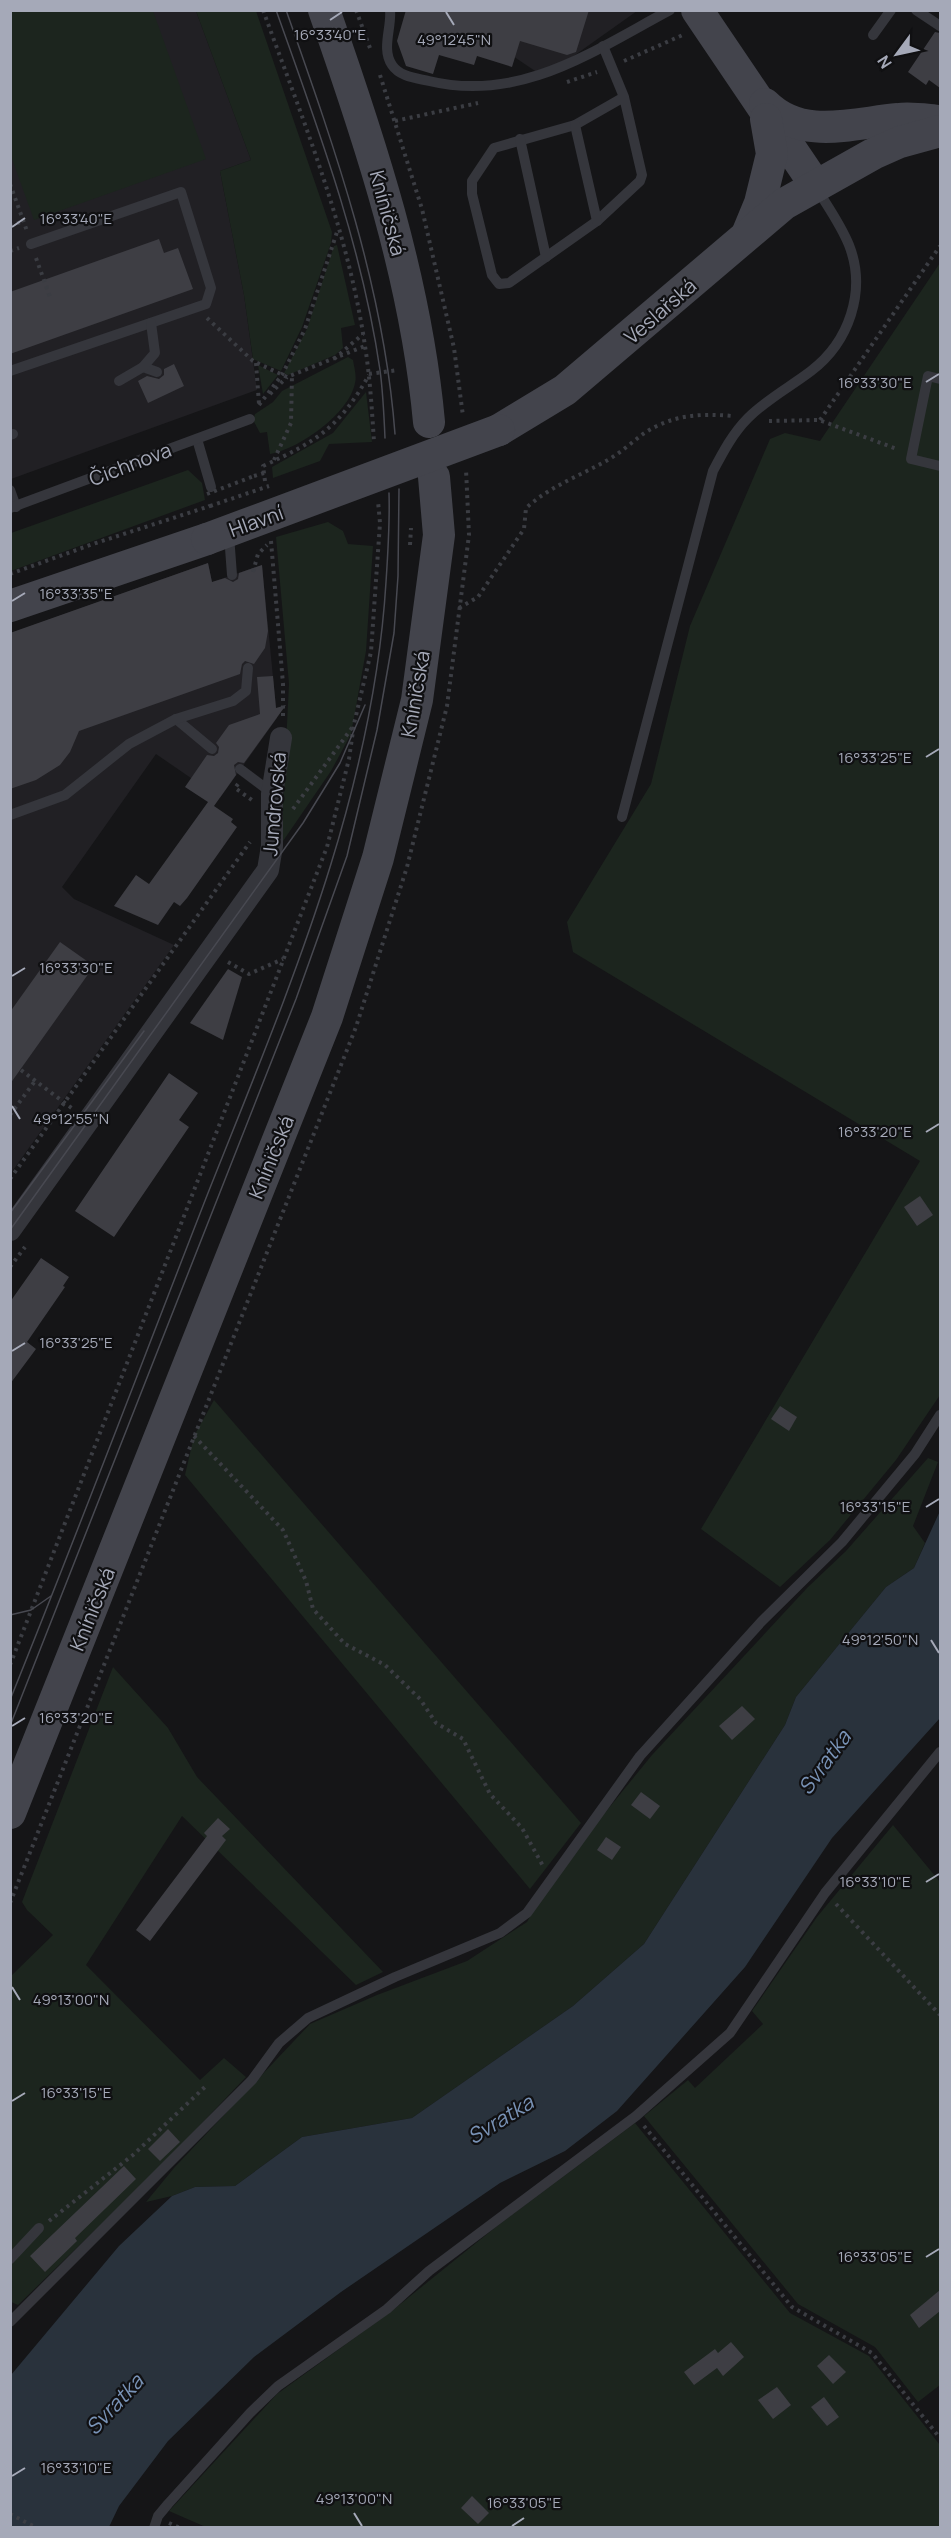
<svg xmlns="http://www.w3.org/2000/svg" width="951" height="2538" viewBox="0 0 951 2538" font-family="Manrope,sans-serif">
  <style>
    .built { fill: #212024 }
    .green { fill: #1c251e }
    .water { fill: #29323c }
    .building { fill: #3e3e44 }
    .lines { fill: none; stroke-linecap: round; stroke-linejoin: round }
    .path { stroke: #3b3d43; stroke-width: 4; stroke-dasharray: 3 4.5; stroke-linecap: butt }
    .lane { stroke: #35363c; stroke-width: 10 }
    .street { stroke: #35363c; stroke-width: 22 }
    .secondary { stroke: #43444c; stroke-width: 32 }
    .tram { stroke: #484951; stroke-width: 1.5 }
    .path-bridge { stroke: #3b3d43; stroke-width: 4; stroke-dasharray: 3 4.5; stroke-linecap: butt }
    .lane-bridge { stroke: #35363c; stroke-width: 10 }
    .secondary-bridge { stroke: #43444c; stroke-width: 32 }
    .ticks { fill: none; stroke: #a5a9b8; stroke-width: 2 }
    .labels { text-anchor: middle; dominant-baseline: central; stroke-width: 4.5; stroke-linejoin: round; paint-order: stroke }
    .street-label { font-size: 20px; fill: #a5a9b8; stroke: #101012 }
    .water-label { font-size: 21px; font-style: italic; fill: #7993b7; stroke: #101012 }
    .ticks-label { font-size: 15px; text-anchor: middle; fill: #a5a9b8; stroke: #101012; stroke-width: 4.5; stroke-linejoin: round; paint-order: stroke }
  </style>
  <rect width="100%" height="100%" fill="#151517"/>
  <!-- built -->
  <g class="built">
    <path d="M11 11H196L251 160 220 171 244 295 257 390 11 479Z"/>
    <path d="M446 11H637L544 77Z"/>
    <path d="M208 563 212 582 262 565 277 718 220 798 156 754 62 887 74 899 174 945 11 1173V633Z"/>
  </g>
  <!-- green -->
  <g class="green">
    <path d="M10 11H153L206 159 34 220 11 156Z"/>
    <path d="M196 11H256L332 232 331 243 302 327 281 371 253 359 244 295 220 171 251 160Z"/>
    <path d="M337 245 355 325 341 328 343 348 335 355 288 375 284 373 307 329 334 246Z"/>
    <path d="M940 263V1395L896 1460 830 1540 780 1587 701 1529 920 1161 573 952 567 922 651 784 690 626 770 439 785 433 820 441Z"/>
    <path d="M348 357 353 360C354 367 357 376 355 383 349 414 299 449 270 454L267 432 260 433 253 420 255 414 273 402 282 391Z"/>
    <path d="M258 365 278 375 263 394Z"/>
    <path d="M366 392 372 442 329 444 320 461 273 478 272 467 333 433Z"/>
    <path d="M188 470 202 483 205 500 11 571V533Z"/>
    <path d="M328 522 343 531 348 544 373 546 366 651 351 734 331 771 281 844 289 684 276 537Z"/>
    <path d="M214 1400 581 1823 530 1889 185 1475 194 1436Z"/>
    <path d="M928 1458 938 1462 913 1526 925 1543 914 1568 886 1587 796 1697 785 1725 644 1944 573 2006 412 2118 302 2137 235 2186 195 2187 172 2196 146 2202 174 2168 310 2024 377 1995 467 1961 527 1922 551 1879 652 1755 808 1587 846 1551Z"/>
    <path d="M113 1667 168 1728 197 1777 383 1972 356 1985 182 1816 86 1965 200 2080 224 2058 246 2077 162 2165 18 2305 11 2302V1976L53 1935 27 1910 22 1902Z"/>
    <path d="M893 1825 940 1882V2385L918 2402 875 2347 798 2304 644 2116 688 2080 695 2088 763 2024 752 2011 817 1917Z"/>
    <path d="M635 2123 790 2313 869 2356 940 2445V2527L208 2528 169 2511 277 2394 393 2310 497 2226Z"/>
  </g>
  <!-- water -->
  <path class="water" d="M940 1511V1718L832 1838 745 1967 617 2111 565 2151 500 2183 341 2292 254 2357 168 2441 119 2506 109 2527H11V2375L119 2246 172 2196 195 2187 235 2186 302 2137 412 2118 573 2006 644 1944 785 1725 796 1697 886 1587 914 1568Z"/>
  <!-- building -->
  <g class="building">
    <path d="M406 10H589L576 52 567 55 520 41 512 67 477 56 474 65 439 55 433 74 406 66 397 41Z"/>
    <path d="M935 32 940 33V88L929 80 926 85 908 72Z"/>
    <path d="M159 239 164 253 178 248 193 289 10 354V292Z"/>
    <path d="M174 364 184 386 148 403 138 381 147 376 159 379 164 375V369Z"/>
    <path d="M208 563 212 582 225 578 233 582 238 579 239 573 262 565 268 631 265 648 254 664 245 661 242 664 240 674 79 731 70 752 60 765 36 780 10 789V633Z"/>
    <path d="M273 676 276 708 286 705 244 763 238 762 234 765 236 775 214 806 233 819 231 822 237 827 187 898 180 906 174 902 158 925 114 906 136 875 149 884 208 802 185 787 207 755 214 756 218 753 219 747 216 743 229 725 260 714 257 677Z"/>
    <path d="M60 942 94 966 10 1084V1012Z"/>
    <path d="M228 969 242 977 223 1040 190 1023Z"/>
    <path d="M169 1073 198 1093 179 1120 189 1127 114 1237 75 1211Z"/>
    <path d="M920 1196 933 1215 917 1226 904 1207Z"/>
    <path d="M41 1258 69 1277 63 1286 65 1287 27 1342 36 1349 10 1384V1302Z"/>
    <path d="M780 1406 797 1417 789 1431 771 1419Z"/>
    <path d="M742 1706 755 1719 732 1740 719 1726Z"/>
    <path d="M641 1792 660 1806 650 1819 631 1805Z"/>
    <path d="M218 1818 230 1829 222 1836 226 1840 150 1941 136 1930 207 1836 204 1833Z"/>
    <path d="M606 1837 621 1847 612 1860 597 1850Z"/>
    <path d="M168 2129 180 2142 160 2161 148 2149Z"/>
    <path d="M124 2166 136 2179 75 2238 77 2241 45 2272 30 2256Z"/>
    <path d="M940 2290V2311L919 2328 910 2315Z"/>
    <path d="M731 2342 744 2357 723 2376 717 2368 694 2385 684 2372 715 2349 718 2353Z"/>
    <path d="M829 2355 846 2372 833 2384 817 2366Z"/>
    <path d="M777 2387 791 2405 773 2419 758 2400Z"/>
    <path d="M824 2397 839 2417 827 2426 811 2407Z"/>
    <path d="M472 2496 489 2513 478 2524 461 2508Z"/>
  </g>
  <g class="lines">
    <!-- path -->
    <g class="path">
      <path d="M263 10C303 120 348 230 365 346 370 378 372 410 374 442"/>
      <path d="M356 10 370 48"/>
      <path d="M624 61 685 34"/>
      <path d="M380 75 422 209 454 348 463 416"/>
      <path d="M567 82 597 72"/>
      <path d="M395 121 478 103"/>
      <path d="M10 184 27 231"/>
      <path d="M10 226 24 221"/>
      <path d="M10 251 19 248"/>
      <path d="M36 258 50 297"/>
      <path d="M207 318 253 361 287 377 365 346"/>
      <path d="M334 359 363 334"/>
      <path d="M256 363 259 404"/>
      <path d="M369 374 398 370"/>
      <path d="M270 394 287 377"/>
      <path d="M259 405 282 375 305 329 338 229"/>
      <path d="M820 420 940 246"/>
      <path d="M769 421 819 420 897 449"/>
      <path d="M274 460 291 423 292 375"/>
      <path d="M254 476 264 473"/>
      <path d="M265 481 263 466C317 441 339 428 369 375"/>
      <path d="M271 541 283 684V719"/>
      <path d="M410 545 411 528"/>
      <path d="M253 572 258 554 267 545"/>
      <path d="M10 574 93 544 210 506 209 500"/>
      <path d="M459 608 478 597 524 529 526 508C549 487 579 476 606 461 619 454 631 443 643 434 671 415 700 413 732 416"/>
      <path d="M238 784 235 788 252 800"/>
      <path d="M293 809 354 725"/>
      <path d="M228 962 249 974 283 959"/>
      <path d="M21 1070 73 1109"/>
      <path d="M10 1115 35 1081"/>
      <path d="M10 1179 250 842"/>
      <path d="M10 1267 25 1247"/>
      <path d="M194 1436 283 1530 306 1581 313 1609 345 1644 385 1665 420 1699 436 1723 463 1739 490 1794 522 1828 543 1866"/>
      <path d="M10 1665 327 847 349 759 354 724 371 652 380 523 378 501"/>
      <path d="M10 1903 356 1027 407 867 447 706 469 535 466 469"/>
      <path d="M836 1904 940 2015"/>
      <path d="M644 2126 792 2307 872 2353 940 2438"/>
      <path d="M49 2221 133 2155 207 2085"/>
      <path d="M10 2514 37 2528"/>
      <path d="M169 2523 180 2528"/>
    </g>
    <!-- lane -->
    <g class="lane">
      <path d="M390 10C392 27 381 49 392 65 400 77 416 78 429 81 521 103 593 51 670 10"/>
      <path d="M916 10 940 26"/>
      <path d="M873 35 891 10"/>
      <path d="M603 46 624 97 575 125 494 148 472 181V194L492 275 499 284 509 283 597 221 640 181 642 175 624 97"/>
      <path d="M575 125 597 221"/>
      <path d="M520 139 546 257"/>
      <path d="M143 367 157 372"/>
      <path d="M10 371 206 304 211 288 181 192 31 244"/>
      <path d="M940 379 928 376 911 459 940 466"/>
      <path d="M119 381 143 367 155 353 151 323"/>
      <path d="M10 435 13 434"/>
      <path d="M197 439 211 487"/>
      <path d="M10 490 16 507"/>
      <path d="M10 508 250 419"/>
      <path d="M176 719 212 749"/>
      <path d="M240 769 272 793"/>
      <path d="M10 815 65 795 129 744 176 719 233 701 246 691 248 668"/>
      <path d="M622 817 713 471C723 452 733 433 748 418 767 399 790 387 811 371 849 342 867 291 849 245 841 225 828 207 817 189"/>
      <path d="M10 2259 39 2228"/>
      <path d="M10 2322 252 2080 279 2043 308 2018 395 1977 500 1933 527 1913 640 1756 761 1622 842 1542 915 1454 940 1415"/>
      <path d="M154 2528 158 2516 168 2504 250 2413 278 2386 387 2309 429 2271 636 2116 730 2033 825 1893 940 1752"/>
    </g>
    <!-- street -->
    <path class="street" d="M10 1230 268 870 272 846V794L281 738"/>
    <!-- secondary -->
    <g class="secondary">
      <path d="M324 10C371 144 416 280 429 422"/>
      <path d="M697 10 816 186"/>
      <path d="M765 104C802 141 853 123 898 119 912 117 927 120 940 121"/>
      <path d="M748 232 760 203 772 154 766 119"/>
      <path d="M499 430 565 390 784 204 873 154 900 142 940 131"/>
      <path d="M10 606 207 539"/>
      <path d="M10 1813 327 1017 378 858 417 700 439 535 434 477"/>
    </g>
    <!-- tram -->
    <g class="tram">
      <path d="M276 10C318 128 362 246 380 370 383 392 384 415 385 438"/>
      <path d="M286 10C335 149 384 287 395 434"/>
      <path d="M10 1213 144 1031"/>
      <path d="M10 1230 303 823 340 763 365 705"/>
      <path d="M10 1615 31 1610 51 1596"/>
      <path d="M10 1700C78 1532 142 1362 208 1193 286 996 373 797 386 582 388 552 390 523 389 493"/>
      <path d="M10 1726 296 999 347 856 377 730 394 633 398 576 399 489"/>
    </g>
    <!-- path-bridge -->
    <g class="path-bridge">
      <path d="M207 494 254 476"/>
      <path d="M210 506 269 486"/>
    </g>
    <!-- lane-bridge -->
    <path class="lane-bridge" d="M229 535 232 575"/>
    <!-- secondary-bridge -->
    <path class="secondary-bridge" d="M207 539 499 430"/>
  </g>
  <!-- ticks -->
  <path class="ticks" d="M446 12 454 25M330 20 342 12M12 227 25 218M926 382 939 374M12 601 25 593M926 757 939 749M12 976 25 968M12 1106 20 1119M926 1132 939 1124M12 1351 25 1343M926 1507 939 1499M931 1640 939 1653M12 1726 25 1718M926 1882 939 1874M12 1987 20 2000M12 2101 25 2093M926 2257 939 2249M12 2476 25 2468M354 2513 362 2526M512 2526 524 2518"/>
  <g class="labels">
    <!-- street labels -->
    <g class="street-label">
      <text transform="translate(388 213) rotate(75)">Kníničská</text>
      <text transform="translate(660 311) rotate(-41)">Veslařská</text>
      <text transform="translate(130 464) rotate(-21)">Čichnova</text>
      <text transform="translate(256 521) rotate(-20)">Hlavní</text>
      <text transform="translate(415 694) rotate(-80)">Kníničská</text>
      <text transform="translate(274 804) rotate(-85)">Jundrovská</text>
      <text transform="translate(271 1157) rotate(-68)">Kníničská</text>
      <text transform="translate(92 1609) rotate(-68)">Kníničská</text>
    </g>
    <!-- water labels -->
    <g class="water-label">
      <text transform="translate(824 1762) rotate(-54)">Svratka</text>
      <text transform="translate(500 2119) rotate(-32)">Svratka</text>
      <text transform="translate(114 2404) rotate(-47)">Svratka</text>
    </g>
  </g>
  <g class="ticks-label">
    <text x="330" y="40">16°33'40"E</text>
    <text x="454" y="45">49°12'45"N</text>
    <text x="76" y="224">16°33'40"E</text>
    <text x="875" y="388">16°33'30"E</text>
    <text x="76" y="599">16°33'35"E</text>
    <text x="875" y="763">16°33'25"E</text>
    <text x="76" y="973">16°33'30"E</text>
    <text x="71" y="1124">49°12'55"N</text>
    <text x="875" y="1137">16°33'20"E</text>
    <text x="76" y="1348">16°33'25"E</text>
    <text x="875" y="1512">16°33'15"E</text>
    <text x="880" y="1645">49°12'50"N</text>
    <text x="76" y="1723">16°33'20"E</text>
    <text x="875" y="1887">16°33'10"E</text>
    <text x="71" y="2005">49°13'00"N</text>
    <text x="76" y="2098">16°33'15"E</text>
    <text x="875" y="2262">16°33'05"E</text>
    <text x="76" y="2473">16°33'10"E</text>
    <text x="354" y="2504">49°13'00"N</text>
    <text x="524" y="2508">16°33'05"E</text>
  </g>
  <!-- border -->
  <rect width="951" height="2538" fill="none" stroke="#a5a9b8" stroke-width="24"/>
  <!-- north arrow -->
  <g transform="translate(897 54) rotate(237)" stroke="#101012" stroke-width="4.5" paint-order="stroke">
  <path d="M0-4.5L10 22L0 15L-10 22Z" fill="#a5a9b8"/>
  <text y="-9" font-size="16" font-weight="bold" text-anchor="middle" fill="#a5a9b8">N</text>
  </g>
</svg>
